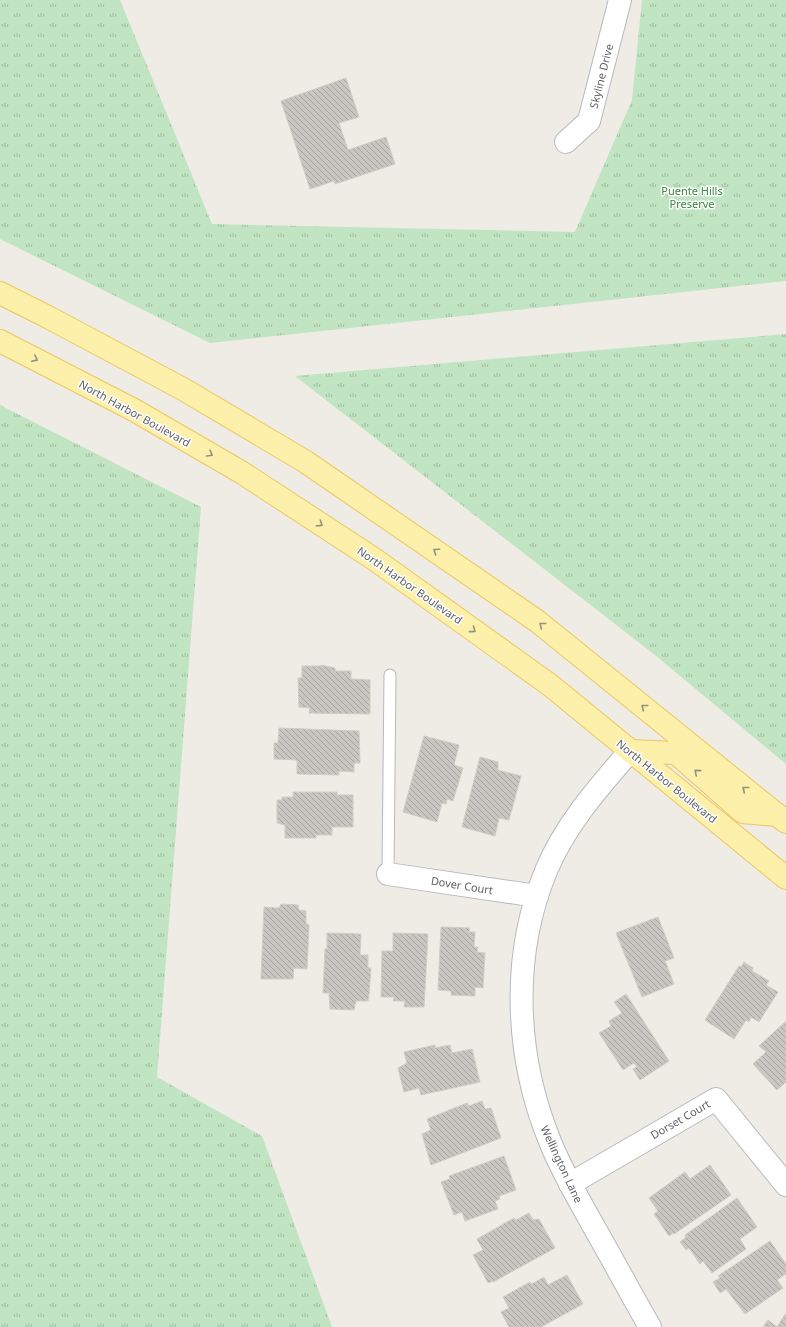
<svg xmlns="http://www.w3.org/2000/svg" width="786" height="1327" viewBox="0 0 786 1327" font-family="'Noto Sans',sans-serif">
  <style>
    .grass { fill: url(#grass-tufts) }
    .building { fill: url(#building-back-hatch); stroke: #d2cdc2 }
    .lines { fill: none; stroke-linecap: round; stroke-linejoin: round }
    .lane-casing { stroke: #b6b9bd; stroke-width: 13 }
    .street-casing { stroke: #b6b9bd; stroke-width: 24 }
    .primary-casing { stroke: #ecc75f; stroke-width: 24 }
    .lane { stroke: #fff; stroke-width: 11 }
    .street { stroke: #fff; stroke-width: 22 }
    .primary { stroke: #fcf0ab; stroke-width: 22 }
    .oneway { stroke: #94927d }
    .labels { text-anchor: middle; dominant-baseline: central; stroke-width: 3; stroke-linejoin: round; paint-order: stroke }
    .street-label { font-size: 11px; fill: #5c5f64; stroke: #fff }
    .park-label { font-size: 11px; fill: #39853e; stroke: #fff }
  </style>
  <defs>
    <pattern id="grass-tufts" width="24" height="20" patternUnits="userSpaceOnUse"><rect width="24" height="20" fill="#c1e4c2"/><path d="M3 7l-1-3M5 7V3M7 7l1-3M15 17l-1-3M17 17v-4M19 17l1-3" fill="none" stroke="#a0bca1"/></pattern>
    <pattern id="building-back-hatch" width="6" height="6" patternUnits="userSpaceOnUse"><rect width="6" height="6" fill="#c9c6c1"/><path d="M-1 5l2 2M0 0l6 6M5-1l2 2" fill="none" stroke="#a6a4a0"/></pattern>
  </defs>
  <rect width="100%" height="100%" fill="#eeece4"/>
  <!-- grass -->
  <g class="grass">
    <path d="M0 0H120L212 224 575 232 632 100 642 0H786V281L210 343 0 239Z"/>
    <path d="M786 334V764L655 655 295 376Z"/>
    <path d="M0 405 201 507 157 1077 262 1136 332 1327H0Z"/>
  </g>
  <!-- building -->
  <g class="building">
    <path d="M346 78 359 117 339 123 348 150 386 137 395 164 335 184 334 181 310 189 281 101Z"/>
    <path d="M321 665 335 668V671H351V679L370 680V714L309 713 310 708 299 707 298 678H302V666H320Z"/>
    <path d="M279 728 359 731 360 763H354V772L339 771V775L297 774V760L274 759V743H278Z"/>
    <path d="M424 736 459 745 454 765 463 768 453 801 447 799 446 804 442 803 437 822 403 812Z"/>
    <path d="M480 757 498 762V770L521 776 509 820 499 818 495 836 462 827Z"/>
    <path d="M293 792H337V795H353V827H332V835H316V838H285V825L277 823V800H282V797H293Z"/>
    <path d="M281 904 298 905 299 910 306 911V924L309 925 307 969 294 968 293 979H261L264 907 279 908Z"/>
    <path d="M658 917 674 958 665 961 674 984 642 997 616 933Z"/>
    <path d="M441 927 470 928 469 932H475L474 947H478L477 952 485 953 483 988 475 987V996L451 995V991L438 990Z"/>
    <path d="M327 933 361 934 360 955H368V968H371L369 995 368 1001H356L354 1010 330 1009 329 993H323L325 949H327Z"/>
    <path d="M393 933 428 934 424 1007H404L405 1001H393L394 997H381L382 951H393Z"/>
    <path d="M744 962 753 968 752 971 769 981 766 985 778 992 759 1022 751 1017 749 1022 746 1020 734 1039 705 1020 739 966 741 967Z"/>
    <path d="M626 994 669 1061 640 1080 633 1069 637 1067 634 1063 623 1070 599 1033 611 1026 609 1021 622 1013 614 1002Z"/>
    <path d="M786 1021V1082L777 1090 753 1064 766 1052 759 1046Z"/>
    <path d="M435 1045V1048L450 1045 452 1053 472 1049 480 1082 421 1095 419 1088 404 1092 398 1068 407 1063 404 1052Z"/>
    <path d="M482 1101 485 1109 491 1108 501 1138 431 1165 422 1134 431 1130 427 1119 467 1103 469 1106Z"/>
    <path d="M504 1156 516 1190 499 1196 500 1199 495 1201 498 1209 465 1221 462 1212 454 1215 441 1182 450 1179 449 1176Z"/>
    <path d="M710 1165 731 1195 674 1234 673 1233 669 1236 654 1214 658 1211 649 1198 685 1172 690 1179Z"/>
    <path d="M737 1198 757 1227 740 1239 746 1249 712 1273 703 1261 700 1264 689 1248 686 1250 680 1242 686 1237 685 1235Z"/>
    <path d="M529 1213 533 1220 539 1219 555 1248 493 1282V1281L488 1283 473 1255 483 1250 477 1239 514 1218 516 1220Z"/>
    <path d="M770 1241 786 1264V1274L777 1280 783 1288 745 1314 726 1289 720 1293 713 1282 720 1278 718 1276Z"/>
    <path d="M567 1275 583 1304 541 1327H509L501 1312 509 1308 503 1297 530 1282 532 1284 544 1277 548 1285Z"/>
    <path d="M786 1313V1327H763L768 1320 777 1327Z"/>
  </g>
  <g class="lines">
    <!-- lane casing -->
    <g class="lane-casing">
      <path id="lane" d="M388 874 390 675"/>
    </g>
    <!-- street casing -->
    <g class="street-casing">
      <g id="street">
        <path d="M566 142 589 121 620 0"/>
        <path d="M630 751C598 788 565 825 546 871 511 956 515 1054 549 1139 561 1170 578 1198 594 1227 613 1260 631 1294 650 1327"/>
        <path d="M388 874 537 896"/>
        <path d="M570 1184 716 1099 786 1185"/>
      </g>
    </g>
    <!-- primary casing -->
    <g class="primary-casing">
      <g id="primary">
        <path d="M0 293 46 316 183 389 306 462 537 621 786 822"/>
        <path d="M0 341 134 410 241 472 374 559 550 685 786 878"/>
        <path d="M630 751 676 753 743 812 777 815"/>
      </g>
    </g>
    <!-- lane -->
    <use href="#lane" class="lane"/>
    <!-- street -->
    <use href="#street" class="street"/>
    <!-- primary -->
    <use href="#primary" class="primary"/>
  </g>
  <!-- one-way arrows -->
  <defs><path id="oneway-chevron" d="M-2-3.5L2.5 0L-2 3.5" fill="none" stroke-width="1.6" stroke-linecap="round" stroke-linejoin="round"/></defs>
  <g class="oneway">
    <use href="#oneway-chevron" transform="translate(35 359) rotate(27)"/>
    <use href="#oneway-chevron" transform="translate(210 454) rotate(30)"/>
    <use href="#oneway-chevron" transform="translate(320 524) rotate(33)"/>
    <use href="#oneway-chevron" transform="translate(436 551) rotate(-145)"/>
    <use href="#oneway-chevron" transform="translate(542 625) rotate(-141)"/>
    <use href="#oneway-chevron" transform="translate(473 630) rotate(36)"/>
    <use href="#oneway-chevron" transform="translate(644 707) rotate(-141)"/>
    <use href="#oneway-chevron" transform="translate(697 772) rotate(-139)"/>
    <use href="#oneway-chevron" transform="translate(745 789) rotate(-141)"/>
  </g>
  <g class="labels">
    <!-- street labels -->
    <g class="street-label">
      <text transform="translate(601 76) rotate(-76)">Skyline Drive</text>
      <text transform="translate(135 413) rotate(29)">North Harbor Boulevard</text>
      <text transform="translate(410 585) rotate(35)">North Harbor Boulevard</text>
      <text transform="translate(667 781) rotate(39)">North Harbor Boulevard</text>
      <text transform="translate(462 885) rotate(9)">Dover Court</text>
      <text transform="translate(680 1119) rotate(-30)">Dorset Court</text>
      <text transform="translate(562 1164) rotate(65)">Wellington Lane</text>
    </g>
    <!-- park labels -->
    <g class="park-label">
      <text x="692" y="190">Puente Hills<tspan x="692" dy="13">Preserve</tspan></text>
    </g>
  </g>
</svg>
